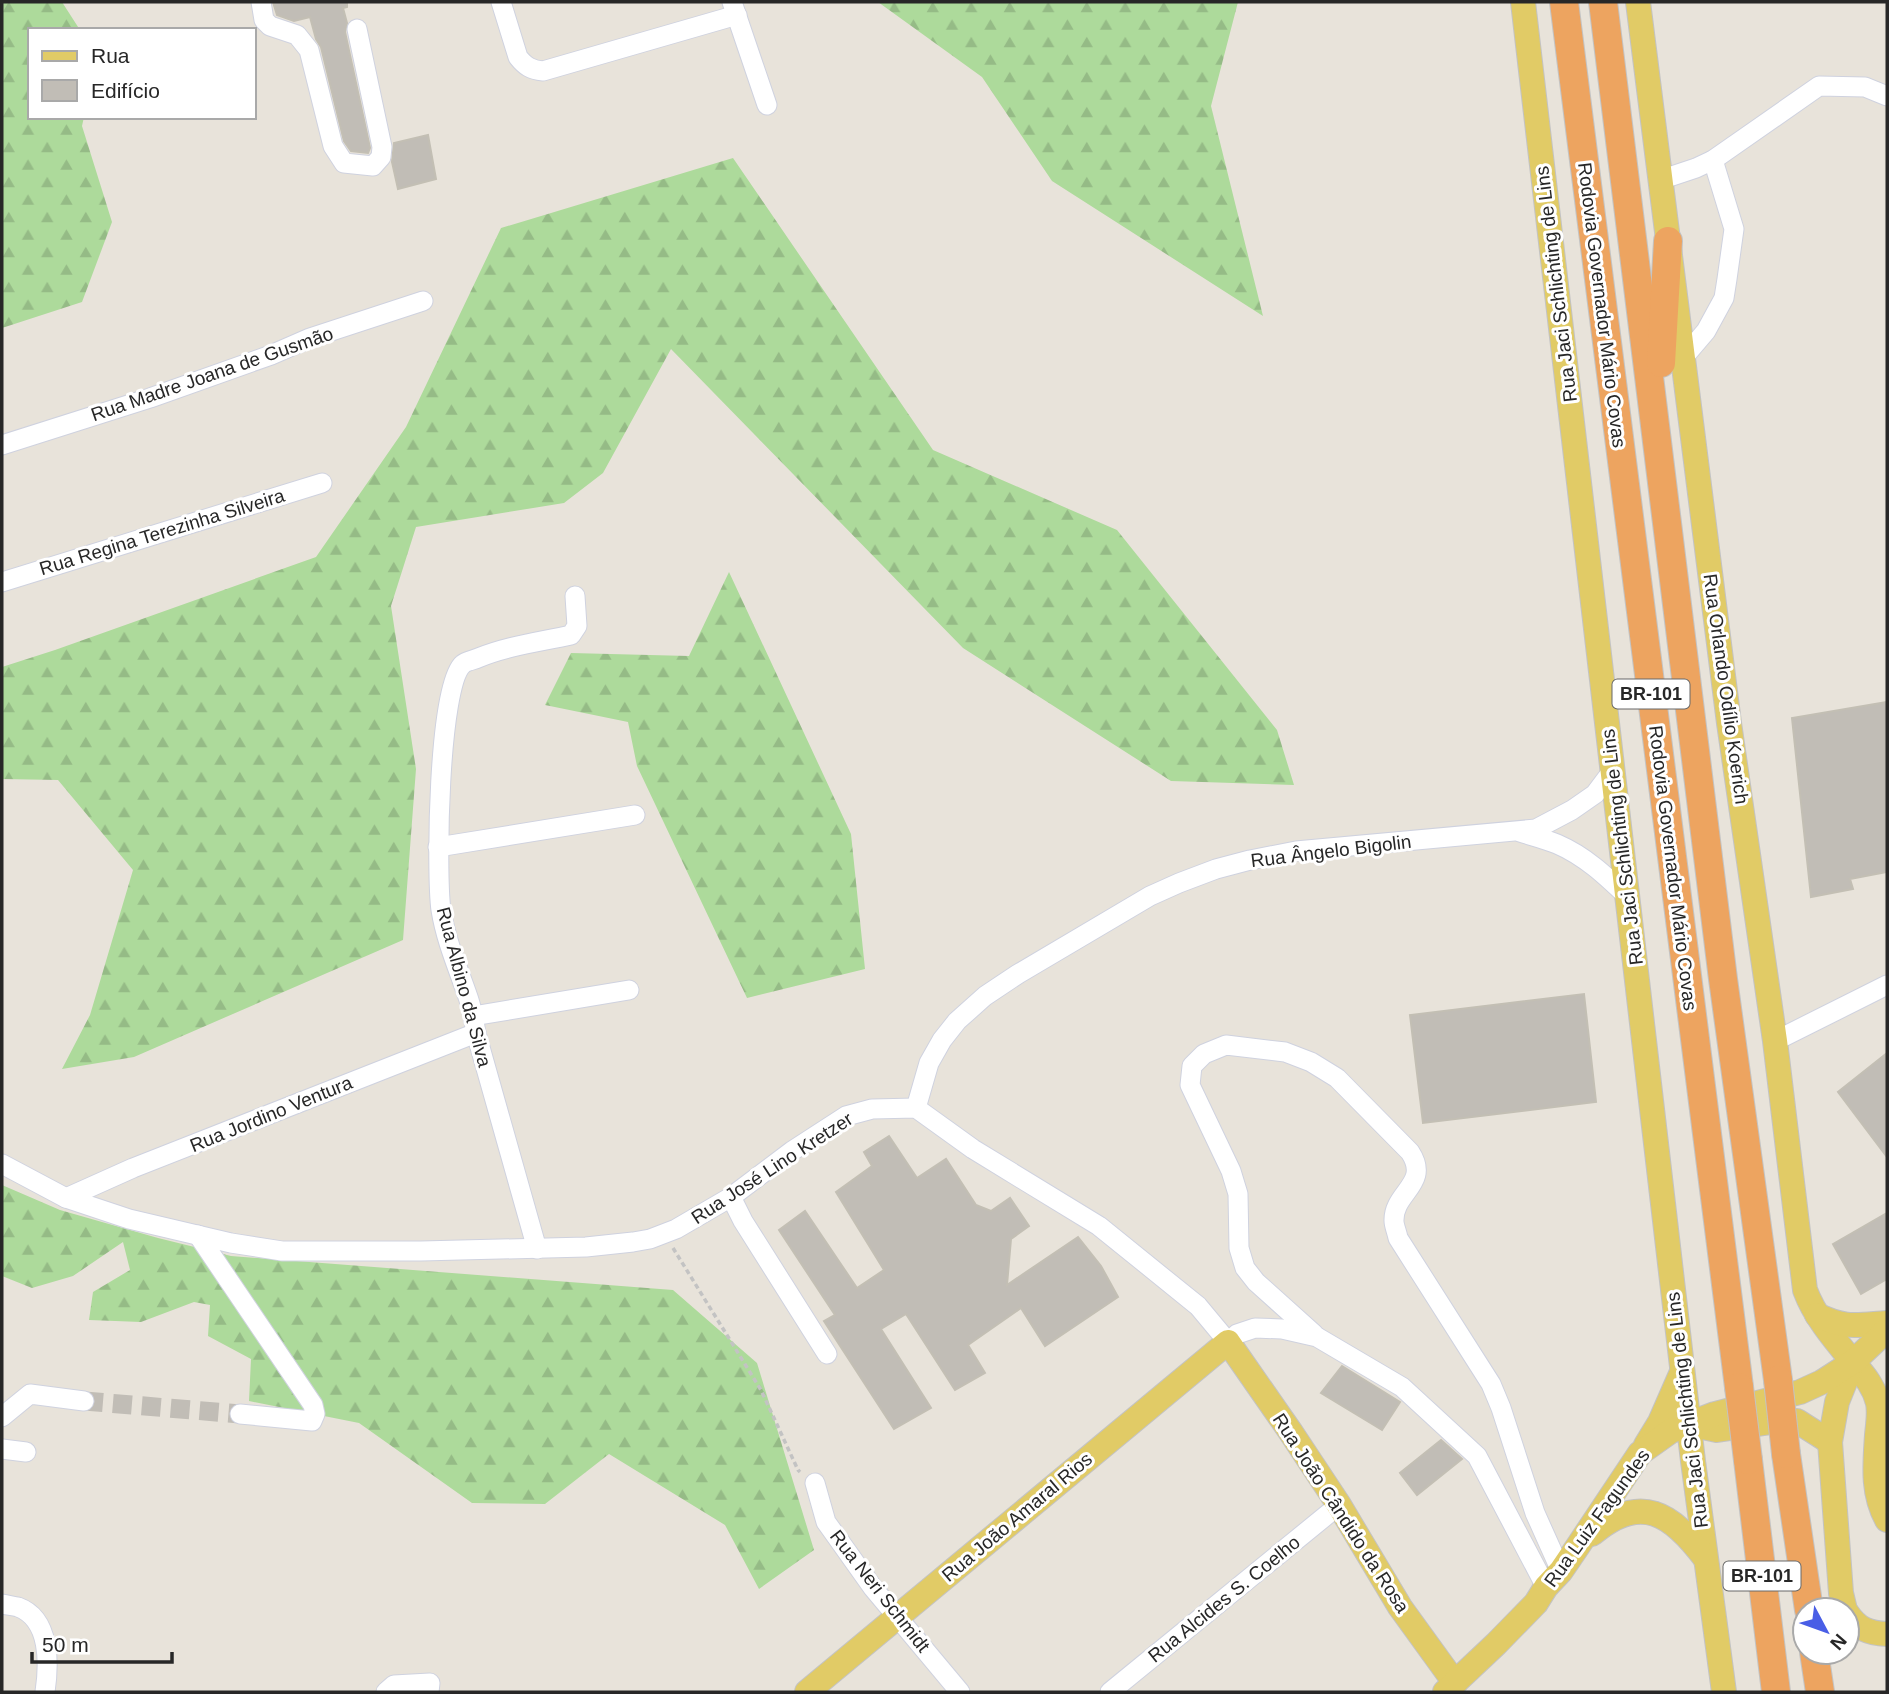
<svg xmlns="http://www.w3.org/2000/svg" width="1889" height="1694" viewBox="0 0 1889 1694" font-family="Helvetica,sans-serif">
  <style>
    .forest { fill: url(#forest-firs) }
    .building { fill: #c1bdb6; stroke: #c3bfb4; stroke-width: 2 }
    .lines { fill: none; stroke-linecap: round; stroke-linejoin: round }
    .minor-tunnel { stroke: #c1bdb6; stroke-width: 19; stroke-dasharray: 19 10; stroke-linecap: butt }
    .minor-casing { stroke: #cfd2df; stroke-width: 21 }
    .major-casing { stroke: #c3c3c3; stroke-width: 26 }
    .highway-casing { stroke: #c3c3c3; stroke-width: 30 }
    .path { stroke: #c3c3c3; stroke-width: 3.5; stroke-dasharray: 5 3.5; stroke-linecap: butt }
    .minor { stroke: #fff; stroke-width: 19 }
    .major { stroke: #e1cb66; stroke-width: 24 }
    .highway { stroke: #eda460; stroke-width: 28 }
    .highway-bridge-casing { stroke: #c3c3c3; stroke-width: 30; stroke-linecap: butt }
    .highway-bridge { stroke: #eda460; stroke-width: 28 }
    .labels { text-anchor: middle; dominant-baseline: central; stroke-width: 6; stroke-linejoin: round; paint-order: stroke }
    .shield { fill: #fff; stroke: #686868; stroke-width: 2 }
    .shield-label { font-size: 18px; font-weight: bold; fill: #272727 }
    .street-label { font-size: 19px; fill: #272727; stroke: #fff }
  </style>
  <defs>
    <pattern id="forest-firs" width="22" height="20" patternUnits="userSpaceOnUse" patternTransform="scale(1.75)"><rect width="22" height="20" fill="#adda9b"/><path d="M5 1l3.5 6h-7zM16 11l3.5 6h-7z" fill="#95bb86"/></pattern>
  </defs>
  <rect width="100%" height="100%" fill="#e8e3da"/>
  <!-- forest -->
  <g class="forest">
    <path d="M2 2H62L80 30H30V117H84L82 126 112 222 82 302 2 328Z"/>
    <path d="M878 2H1238L1211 106 1263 316 1052 181 982 77Z"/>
    <path d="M733 158 933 450 1117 530 1277 730 1294 785 1171 781 963 648 671 349 603 473 564 503 416 527 391 606 416 769 403 940 134 1057 62 1069 90 1015 133 870 58 780 2 779V667L55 650 316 557 406 427 501 228Z"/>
    <path d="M729 572 851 834 865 969 747 998 637 766 628 722 545 705 571 653 689 656Z"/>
    <path d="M2 1185 60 1210 158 1238 231 1256 673 1290 757 1363 814 1550 759 1589 725 1525 609 1454 545 1504 472 1503 359 1423 249 1401 251 1359 208 1336 210 1305 194 1302 141 1322 89 1320 93 1292 130 1270 123 1242 73 1276 32 1288 2 1276Z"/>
  </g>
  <!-- building -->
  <g class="building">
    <path d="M273 2H347V7L343 8 347 23 345 32 370 148 368 153 351 151 344 141 321 47 316 39 310 17 294 21 277 15Z"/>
    <path d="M428 135 436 179 398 189 392 162 394 143Z"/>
    <path d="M1887 702V872L1850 879 1853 889 1811 897 1792 718Z"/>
    <path d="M1584 994 1596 1102 1423 1123 1410 1015Z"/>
    <path d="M1887 1053V1157L1838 1092Z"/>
    <path d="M889 1136 917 1178 946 1159 976 1205 991 1211 1010 1198 1029 1226 1011 1239 1007 1285 1078 1237 1101 1266 1118 1297 1045 1346 1021 1308 968 1345 985 1373 955 1390 906 1314 881 1329 931 1408 894 1429 824 1321 835 1315 779 1230 805 1211 857 1288 884 1270 836 1192 872 1166 864 1152Z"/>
    <path d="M1887 1213V1279L1861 1294 1833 1244Z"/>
    <path d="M1342 1366 1400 1402 1382 1430 1321 1393Z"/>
    <path d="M1441 1440 1462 1459 1417 1495 1400 1473Z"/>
  </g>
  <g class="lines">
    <!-- minor-tunnel -->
    <path class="minor-tunnel" d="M84 1401 240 1414"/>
    <!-- minor casing -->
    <g class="minor-casing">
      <g id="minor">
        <path d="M261 2 264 20 270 26 297 35 309 50 333 146 344 163 373 166 381 157 382 147 357 29"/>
        <path d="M501 2 518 57C525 66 531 70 543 71L737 15"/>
        <path d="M732 2 767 105"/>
        <path d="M1660 180 1696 168 1713 160 1819 86 1865 87 1887 96"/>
        <path d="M1683 358 1706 331 1724 298 1727 279 1734 229 1713 160"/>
        <path d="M2 445 150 398 271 355 310 338 423 301"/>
        <path d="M2 582 322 483"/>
        <path d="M1520 832C1532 836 1545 839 1557 844 1585 856 1606 876 1628 897"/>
        <path d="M438 847 635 815"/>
        <path d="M473 1016 629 990"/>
        <path d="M1775 1041 1887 985"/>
        <path d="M916 1108 929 1063 942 1040 957 1021 985 996 1018 974 1150 896 1179 883 1216 869 1250 860 1296 851 1536 829 1572 810 1595 794 1613 770"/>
        <path d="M2 1164 66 1198 129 1219 231 1243 282 1251H421L586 1247 633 1242 650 1239 676 1229 731 1197 792 1151 846 1116 872 1109 916 1108 973 1149 1099 1226 1198 1306 1228 1342 1237 1334 1255 1328 1282 1329 1317 1337 1402 1387 1477 1456 1546 1587"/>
        <path d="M731 1197 743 1221 827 1354"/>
        <path d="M66 1198 133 1168 476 1033"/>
        <path d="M198 1235 313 1405 315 1414 312 1421 240 1414"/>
        <path d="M537 1249 476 1033C474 1021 472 1008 468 997 458 968 446 941 441 910 436 874 438 685 463 664 466 661 474 660 478 658 507 646 539 642 571 635L577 626 575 596"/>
        <path d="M1314 1334 1256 1282 1245 1268 1239 1248 1238 1194 1231 1171 1190 1085 1192 1066 1204 1054 1226 1045 1285 1052 1311 1062 1337 1078 1410 1152C1431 1184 1393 1192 1394 1221 1394 1226 1397 1232 1398 1238L1491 1384 1501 1408 1535 1513 1561 1571"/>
        <path d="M2 1417 30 1394 84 1401"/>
        <path d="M2 1449 26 1452"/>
        <path d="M815 1483 826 1522 836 1536 873 1588 960 1692"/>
        <path d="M2 1604C7 1605 13 1606 18 1607 51 1619 49 1665 45 1692"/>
        <path d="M386 1692 394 1685 430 1683 429 1692"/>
        <path d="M1110 1692 1339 1505"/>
      </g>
    </g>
    <!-- major casing -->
    <g class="major-casing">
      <g id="major">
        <path d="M1523 2 1693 1461 1724 1692"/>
        <path d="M1638 2 1729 723 1775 1041 1805 1290C1815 1317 1834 1339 1853 1362 1863 1374 1874 1386 1878 1403 1880 1413 1878 1425 1877 1435 1875 1465 1872 1493 1887 1520"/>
        <path d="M1817 1315C1845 1329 1857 1325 1887 1323"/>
        <path d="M1689 1424 1717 1430 1778 1421H1797L1830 1442"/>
        <path d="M1646 1445 1660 1422 1681 1374"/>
        <path d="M1592 1534C1641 1492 1672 1514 1705 1558"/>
        <path d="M1845 1610 1841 1593 1830 1442 1837 1402 1853 1362"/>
        <path d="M1847 1613C1858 1629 1868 1633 1887 1634"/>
        <path d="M807 1692 1228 1342 1290 1431 1339 1505 1400 1607 1455 1683"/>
        <path d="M1445 1692 1496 1644 1536 1603 1546 1587 1561 1571 1578 1546 1640 1453 1671 1431 1715 1414 1800 1392 1822 1382 1853 1362 1887 1330"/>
      </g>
    </g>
    <!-- highway casing -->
    <g class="highway-casing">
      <g id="highway">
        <path d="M1564 2 1739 1387"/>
        <path d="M1603 2 1723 979 1778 1380"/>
        <path d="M1661 363 1668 241"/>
        <path d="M1786 1454 1809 1610"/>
        <path d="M1748 1460 1776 1692"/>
        <path d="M1814 1652 1820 1692"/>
      </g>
    </g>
    <!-- path -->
    <path class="path" d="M673 1248 761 1390 798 1470 800 1472"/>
    <!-- minor -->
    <use href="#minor" class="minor"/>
    <!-- major -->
    <use href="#major" class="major"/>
    <!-- highway -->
    <use href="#highway" class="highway"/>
    <!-- highway-bridge casing -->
    <g class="highway-bridge-casing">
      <g id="highway-bridge">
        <path d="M1778 1380 1786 1454"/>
        <path d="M1739 1387 1748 1460"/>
      </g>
    </g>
    <!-- highway-bridge -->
    <use href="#highway-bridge" class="highway-bridge"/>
  </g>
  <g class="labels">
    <!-- shield labels -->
    <g class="shield">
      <rect x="1612.5" y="679.5" width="77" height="29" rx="5"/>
      <rect x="1723.5" y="1561.5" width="77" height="29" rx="5"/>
    </g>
    <g class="shield-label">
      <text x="1651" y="694">BR-101</text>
      <text x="1762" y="1576">BR-101</text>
    </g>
    <!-- street labels -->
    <g class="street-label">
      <text transform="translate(1556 284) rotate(-97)">Rua Jaci Schlichting de Lins</text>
      <text transform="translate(1602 305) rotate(83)">Rodovia Governador Mário Covas</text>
      <text transform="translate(212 374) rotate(-19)">Rua Madre Joana de Gusmão</text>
      <text transform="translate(162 532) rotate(-17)">Rua Regina Terezinha Silveira</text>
      <text transform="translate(1726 689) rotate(82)">Rua Orlando Odílio Koerich</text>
      <text transform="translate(1622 847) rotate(-97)">Rua Jaci Schlichting de Lins</text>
      <text transform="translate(1331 851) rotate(-7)">Rua Ângelo Bigolin</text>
      <text transform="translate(1673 868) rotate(83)">Rodovia Governador Mário Covas</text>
      <text transform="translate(464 987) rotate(75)">Rua Albino da Silva</text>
      <text transform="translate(271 1114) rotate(-22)">Rua Jordino Ventura</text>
      <text transform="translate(772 1168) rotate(-33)">Rua José Lino Kretzer</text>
      <text transform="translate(1687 1410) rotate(-97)">Rua Jaci Schlichting de Lins</text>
      <text transform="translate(1341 1513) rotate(57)">Rua João Cândido da Rosa</text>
      <text transform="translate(1017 1517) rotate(-40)">Rua João Amaral Rios</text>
      <text transform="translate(1597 1518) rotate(-54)">Rua Luiz Fagundes</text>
      <text transform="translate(880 1591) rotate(52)">Rua Neri Schmidt</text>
      <text transform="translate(1224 1599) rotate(-39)">Rua Alcides S. Coelho</text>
    </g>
  </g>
  <!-- border -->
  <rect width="1889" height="1694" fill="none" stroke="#272727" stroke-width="7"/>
  <!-- legend -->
  <rect x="28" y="28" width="228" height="91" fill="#ffffff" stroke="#a9a9a9" stroke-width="2"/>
  <rect x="42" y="51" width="35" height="10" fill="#e1cb66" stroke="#a9a9a9" stroke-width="2"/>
  <text x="91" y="63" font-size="21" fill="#272727">Rua</text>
  <rect x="42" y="80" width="35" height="21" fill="#c1bdb6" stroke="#a9a9a9" stroke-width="2"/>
  <text x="91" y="98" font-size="21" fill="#272727">Edifício</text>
  <!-- north arrow -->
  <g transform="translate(1826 1631) rotate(131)"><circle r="33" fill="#ffffff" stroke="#a9a9a9" stroke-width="2"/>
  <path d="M0-5L12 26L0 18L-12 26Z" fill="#495ee6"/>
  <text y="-10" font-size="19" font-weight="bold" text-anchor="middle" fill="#272727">N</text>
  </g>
  <!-- scale -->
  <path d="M32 1652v10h140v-10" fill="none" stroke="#272727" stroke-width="3.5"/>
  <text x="42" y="1652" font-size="21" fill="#272727" stroke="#ffffff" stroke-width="5" paint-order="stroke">50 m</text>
</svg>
